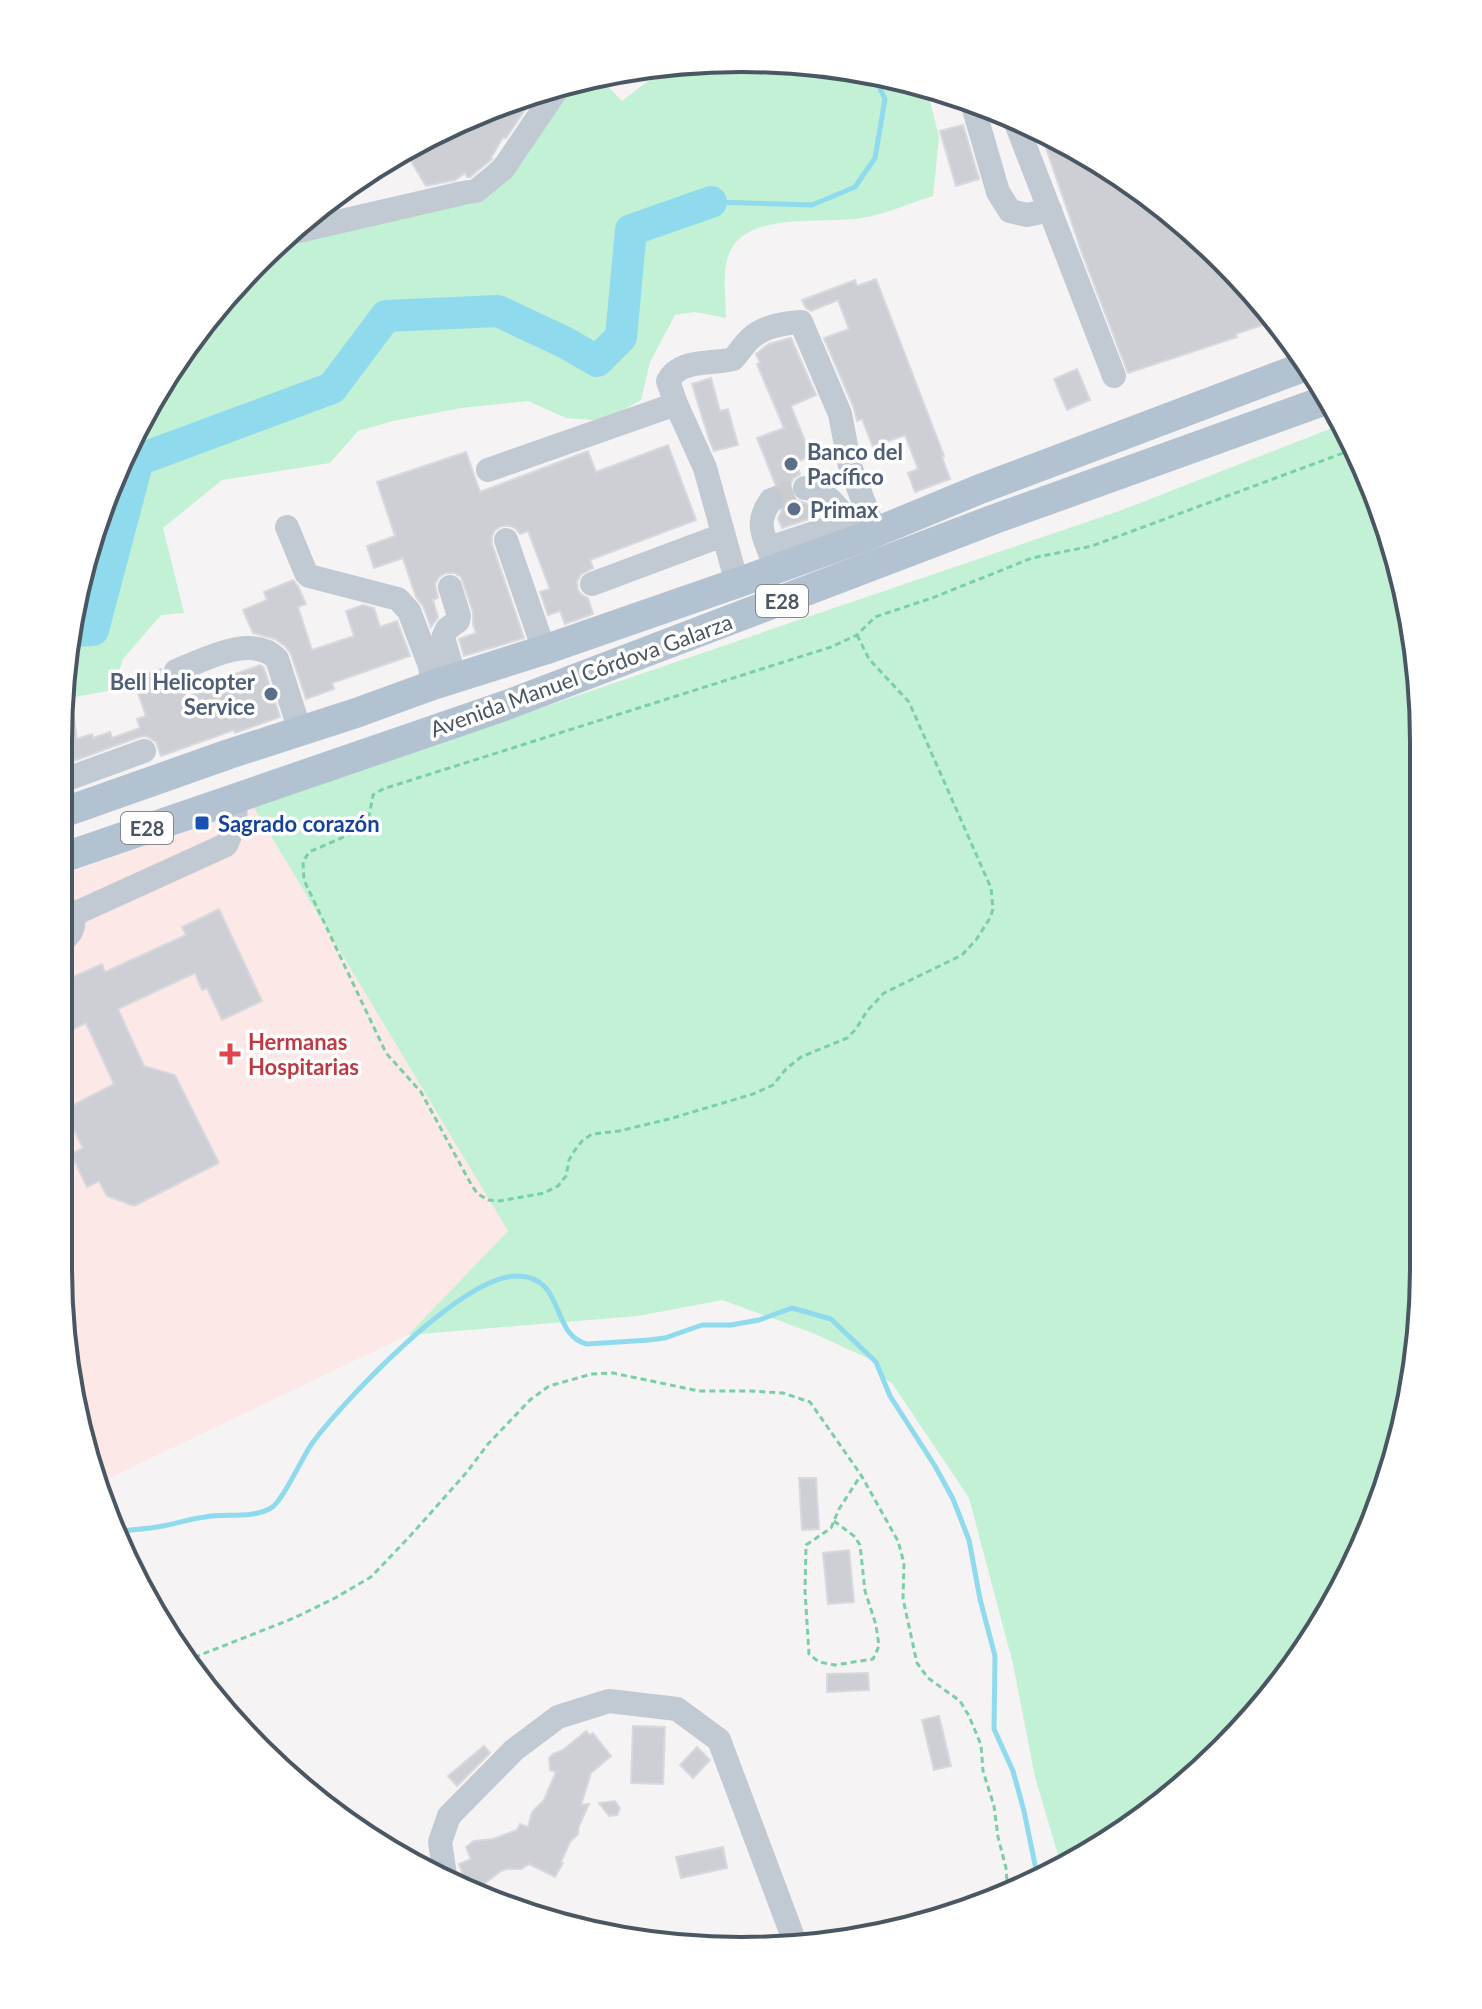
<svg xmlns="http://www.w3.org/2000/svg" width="1482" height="2009" viewBox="0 0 1482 2009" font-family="Lato,sans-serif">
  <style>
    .medical { fill: #fce8e6 }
    .green { fill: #c3f1d5 }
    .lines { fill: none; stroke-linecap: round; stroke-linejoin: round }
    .stream { stroke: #90daee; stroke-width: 5 }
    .river { stroke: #90daee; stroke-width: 32 }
    .building { fill: #cdcfd5; stroke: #d7d9de; stroke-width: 2 }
    .minor-tunnel { stroke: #caccce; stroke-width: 24; stroke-dasharray: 24 12; stroke-linecap: butt }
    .path { stroke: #7ad0a6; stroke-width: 3; stroke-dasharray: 6 4; stroke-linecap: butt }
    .minor { stroke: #c1cad2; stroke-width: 24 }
    .major { stroke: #b3c2d1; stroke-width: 30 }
    .service-dot { fill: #5c6f8a; stroke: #fff; stroke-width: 3 }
    .transit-dot { fill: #1a4fb4; stroke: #fff; stroke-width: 3 }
    .health-dot { fill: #e0444e; stroke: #fff; stroke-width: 3 }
    .labels { text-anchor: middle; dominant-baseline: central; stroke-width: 7; stroke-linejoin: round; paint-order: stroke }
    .shield { fill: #fff; stroke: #808990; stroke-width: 2 }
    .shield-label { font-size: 20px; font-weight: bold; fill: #4a5661 }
    .service-label { font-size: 22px; font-weight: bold; fill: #4e5e75; stroke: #fff; text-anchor: start }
    .street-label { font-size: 22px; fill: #4a5661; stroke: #fff }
    .transit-label { font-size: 22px; font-weight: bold; fill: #164399; stroke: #fff; text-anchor: start }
    .health-label { font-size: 22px; font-weight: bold; fill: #be3a42; stroke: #fff; text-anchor: start }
    .rim { fill: none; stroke: #4a5661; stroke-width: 4 }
  </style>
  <rect width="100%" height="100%" fill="#f5f3f3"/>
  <!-- medical -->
  <path class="medical" d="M253 806 508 1231 408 1335 99 1483 81 1445 58 1268 59 877Z"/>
  <!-- green -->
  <g class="green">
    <path d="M696 60 830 64 926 86 939 137 933 196C910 203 886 214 862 218 826 224 757 212 733 246 720 266 726 296 726 318L695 312 675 315 650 362 641 400 604 421 566 418 528 401 461 408 393 421 358 431 330 463 222 480 163 528 184 613 161 615 123 659 113 690 59 700 81 565 173 362 287 240 457 198 502 151 564 81 598 76 622 101C644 84 668 64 696 60Z"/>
    <path d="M1340 425 1372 479 1418 651 1422 1313 1401 1445 1353 1570 1283 1684 1157 1810 1061 1865 1035 1777 1013 1664 969 1498 892 1383 884 1378 876 1362 813 1333 722 1300 638 1316 408 1335 508 1231 253 806 1122 510Z"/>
  </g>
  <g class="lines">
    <!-- stream -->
    <g class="stream">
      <path d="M711 202 812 205 855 187 875 158 885 99 873 74"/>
      <path d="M120 1531C132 1530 145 1529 157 1527 173 1525 188 1519 205 1517 225 1513 252 1519 271 1508 283 1501 302 1457 313 1442 346 1398 463 1275 518 1276 566 1277 550 1335 587 1344L649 1340 665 1338 702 1325H731L759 1320 792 1308 831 1319 876 1362 890 1396 935 1466 953 1499 969 1540 980 1599 995 1656 994 1729 1013 1771 1024 1811 1038 1879"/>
    </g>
    <!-- river -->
    <path class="river" d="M70 631 93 630 138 460 332 388 386 316 498 311 566 343 597 361 621 337 631 230 711 202"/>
  </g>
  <!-- building -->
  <g class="building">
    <path d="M514 100 526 108 506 138 503 137 491 158 492 159 470 177H467L465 173 455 180 426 186 404 150 444 127Z"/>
    <path d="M963 125 979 179 956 186 940 131Z"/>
    <path d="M1040 130 1082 149 1191 227 1272 313 1274 321 1236 334 1237 337 1128 373 1081 250Z"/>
    <path d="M335 193 338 206 313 212 325 199Z"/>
    <path d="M876 279 944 456 942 457 950 479 915 492 908 473 918 469 905 435 873 447 862 419 857 421 854 408 824 338 849 329 838 300 811 311 806 308 802 300 855 280 857 286Z"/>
    <path d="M790 338H791L816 395 791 406 811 456 796 462 800 474 793 479 790 485 791 492 796 500 811 505 816 517 782 528 778 518 786 501 784 494 776 486 757 438 784 428 757 364 760 363 756 354 769 344Z"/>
    <path d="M1077 369 1090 400 1067 410 1054 379Z"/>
    <path d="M711 378 720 411 728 409 738 445 714 451 709 439 692 384Z"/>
    <path d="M668 445 696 520 590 560 593 568 581 574 577 582 578 590 582 595 588 598 593 614 565 624 560 611 548 615 540 592 550 589 528 531 520 534 515 528 510 526H502L495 530 492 536V544L524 638 464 656 459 639 476 633 473 624V612L461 577 454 573H446L439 577 435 584 438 598 433 600 438 617 431 627 423 606 416 597 403 558 374 568 367 546 395 536 377 482 466 452 480 492 588 451 596 472Z"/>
    <path d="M293 580 298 586 306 604 298 607 312 650 354 636 346 611 363 605 374 608 380 627 397 621 410 656 332 683 334 689 306 699 291 654 286 647 275 639 253 633 243 610 267 600 264 592Z"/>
    <path d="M260 665 264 668 280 717 235 733 234 730 161 756 156 742 146 736 139 737 68 763 59 740V719H74L77 739 92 734 93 738 110 732 112 738 140 728 137 719 146 716 133 679 161 669 162 676 166 682 173 686 182 685 186 697 236 679 235 674Z"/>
    <path d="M219 909 262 1001 222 1020 207 988 202 990 195 973 118 1009 144 1066 175 1075 219 1163 134 1206 107 1196 99 1181 87 1187 71 1154 83 1148 64 1110 114 1084 86 1023 59 1036V983L102 964 105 972 186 935 182 927Z"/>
    <path d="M799 1478H816L819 1529 802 1530Z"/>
    <path d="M849 1550 854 1602 828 1604 823 1553Z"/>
    <path d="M868 1673 869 1690 827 1692V1674Z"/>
    <path d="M939 1716 951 1766 934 1770 922 1720Z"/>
    <path d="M633 1726 665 1727 663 1784 631 1783Z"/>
    <path d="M586 1731 590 1735 593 1733 611 1756 591 1773 581 1805 589 1804 579 1826 578 1834 570 1842 561 1862 563 1863 555 1877 529 1864 521 1869H507L501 1871 484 1884 486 1888 474 1891 455 1886 458 1882 465 1879 459 1864 471 1859 466 1847 474 1841 493 1839 517 1830 520 1824 528 1827 532 1812 544 1800 556 1772 550 1770 549 1758 553 1754 563 1750Z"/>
    <path d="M484 1746 490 1753 457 1786 448 1776Z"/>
    <path d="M697 1747 710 1760 693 1778 680 1765Z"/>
    <path d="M615 1801 620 1808 617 1815 609 1816 599 1803Z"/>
    <path d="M723 1847 727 1868 681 1878 676 1857Z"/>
  </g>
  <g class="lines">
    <!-- minor-tunnel -->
    <path class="minor-tunnel" d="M771 500 805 488"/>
    <!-- path -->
    <g class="path">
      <path d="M857 635 869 659 909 702 991 888 993 909 990 918 976 940 962 955 884 993 867 1011 856 1029 847 1038 801 1057 786 1069 773 1085 753 1094 669 1119 619 1131 592 1134 582 1141 575 1150 569 1160 566 1176 558 1186 544 1193 500 1201 488 1200 478 1194 472 1186 421 1092 386 1053 304 880 303 862 309 852 367 827 373 795 383 789 831 647 857 635 875 617 932 598 1032 558 1092 546 1354 449"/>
      <path d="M834 1521 854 1536 860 1545 865 1591 876 1625 879 1646 873 1659 835 1665 819 1662 809 1654 805 1591 806 1545 831 1528 839 1509 861 1475"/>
      <path d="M185 1661 294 1618 335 1598 371 1577 411 1535 467 1472 488 1444 530 1400 549 1386 592 1374 613 1373 699 1391H751L783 1393 810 1402 861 1475 898 1541 904 1563 903 1599 917 1663 928 1678 960 1701 969 1716 981 1745 983 1771 994 1806 998 1837 1006 1868 1008 1895"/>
    </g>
    <!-- minor -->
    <g class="minor">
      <path d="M971 99 998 192 1010 211 1027 215 1050 210"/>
      <path d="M1014 118 1114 376"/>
      <path d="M294 232 463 193 476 191 503 169 562 82"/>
      <path d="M488 470 676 404"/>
      <path d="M805 488C830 489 842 517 859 532"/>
      <path d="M771 500C753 525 765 537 774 564"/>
      <path d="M287 527 306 573 309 576 398 599 409 611 430 666 433 685"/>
      <path d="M506 540 544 650"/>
      <path d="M769 548 848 522"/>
      <path d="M737 583 705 468 676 404 668 381C680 358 711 365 733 359 739 353 744 344 751 338 764 326 784 323 801 322L840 414 850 466 875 532"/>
      <path d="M592 584 723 535"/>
      <path d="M450 587 459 616 458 621 447 629 443 638 455 678"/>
      <path d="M176 671C204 660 252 633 277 659L300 731"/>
      <path d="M59 782 144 751"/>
      <path d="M72 915 226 845 235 824 236 797"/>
      <path d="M59 942C79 932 77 913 59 903"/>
      <path d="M445 1875 440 1842 449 1816 514 1750 558 1717 609 1701 677 1709 719 1740 796 1945"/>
    </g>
    <!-- major -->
    <g class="major">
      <path d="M59 814 229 754 356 713 433 685 544 650 737 583 864 537 980 489 1306 366"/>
      <path d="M59 859 504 706 992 520 1326 400"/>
    </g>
  </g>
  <!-- markers -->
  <g class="service-dot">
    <circle cx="791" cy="464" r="8"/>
    <circle cx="794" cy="509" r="8"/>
    <circle cx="271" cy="694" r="8"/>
  </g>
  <rect class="transit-dot" x="194" y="815" width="16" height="16" rx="4"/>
  <path class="health-dot" d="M226 1042h8v8h8v8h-8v8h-8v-8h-8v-8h8z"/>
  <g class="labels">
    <!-- shield labels -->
    <g class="shield">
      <rect x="756" y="585" width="52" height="32" rx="6"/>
      <rect x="121" y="812" width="52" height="32" rx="6"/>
    </g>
    <g class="shield-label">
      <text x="782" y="601">E28</text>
      <text x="147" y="828">E28</text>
    </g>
    <!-- service labels -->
    <g class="service-label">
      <text x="807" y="451">Banco del<tspan x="807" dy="25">Pacífico</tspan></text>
      <text x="810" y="509">Primax</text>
      <text x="255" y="681" text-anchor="end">Bell Helicopter<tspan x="255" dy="25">Service</tspan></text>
    </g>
    <!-- street labels -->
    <g class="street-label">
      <text transform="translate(581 675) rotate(-20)">Avenida Manuel Córdova Galarza</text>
    </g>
    <!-- transit labels -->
    <g class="transit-label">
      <text x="218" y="823">Sagrado corazón</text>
    </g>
    <!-- health labels -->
    <g class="health-label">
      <text x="248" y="1041">Hermanas<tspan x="248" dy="25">Hospitarias</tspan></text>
    </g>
  </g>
  <!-- crop -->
  <path d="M0 0H1482V2009H0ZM741 72H741A669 669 0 0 1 1410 741V1268A669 669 0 0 1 741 1937H741A669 669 0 0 1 72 1268V741A669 669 0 0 1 741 72Z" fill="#fff" fill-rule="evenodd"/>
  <path class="rim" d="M741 72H741A669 669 0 0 1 1410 741V1268A669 669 0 0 1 741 1937H741A669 669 0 0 1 72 1268V741A669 669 0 0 1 741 72Z"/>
</svg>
